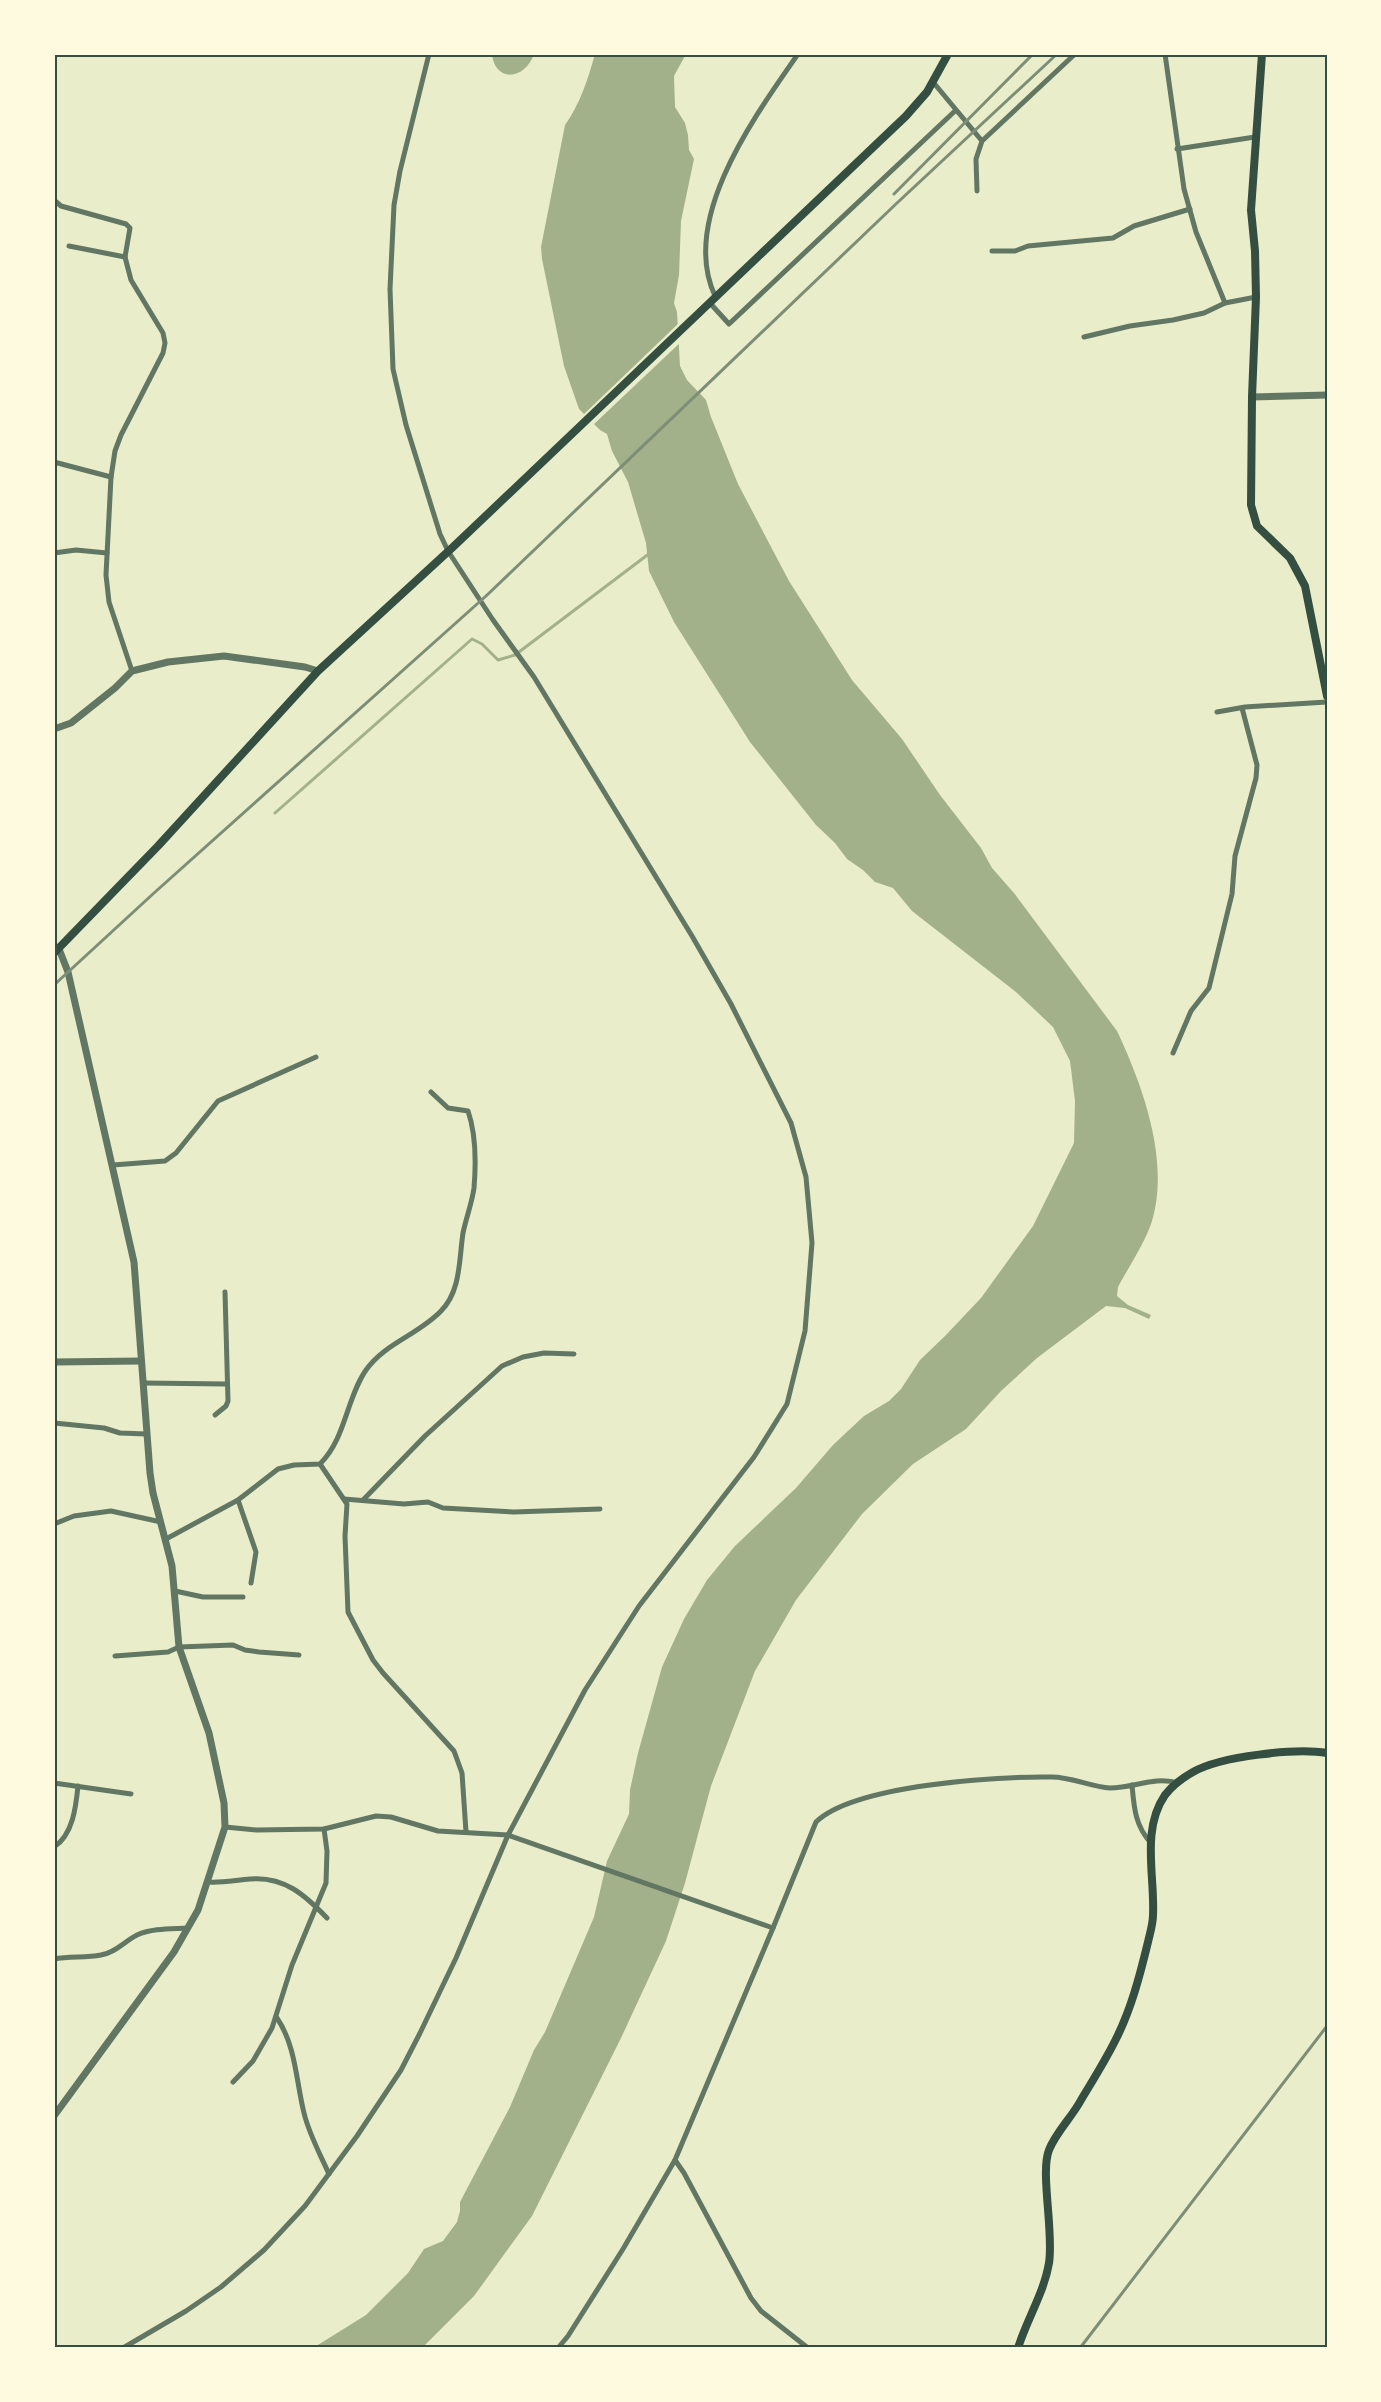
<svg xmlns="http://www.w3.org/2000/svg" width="1381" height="2402" viewBox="0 0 1381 2402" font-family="'Fira Sans',sans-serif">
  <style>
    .water { fill: #a3b18a }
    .pier { fill: #e9edc9 }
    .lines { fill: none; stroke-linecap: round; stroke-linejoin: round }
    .stream { stroke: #a3b18a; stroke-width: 3 }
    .minor { stroke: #617663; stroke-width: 5 }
    .tertiary { stroke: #617663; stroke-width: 7 }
    .secondary { stroke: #344e41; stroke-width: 8 }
    .rail { stroke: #7c8e77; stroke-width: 3 }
    .neatline { fill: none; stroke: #344e41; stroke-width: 2 }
  </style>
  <rect width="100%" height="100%" fill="#e9edc9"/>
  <!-- water -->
  <g class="water">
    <path d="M492 54H534C525 80 495 83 492 54Z"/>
    <path d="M595 54H686L674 76 675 107 685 123 688 135 689 150 694 159 681 221 679 275 674 303 677 312 680 366 687 380 706 400 711 417 738 484 789 581 852 680 902 739 940 795 981 848 992 868 1014 893 1117 1031C1143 1086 1170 1161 1152 1221 1146 1241 1128 1268 1118 1287L1117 1296 1128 1305 1151 1315 1149 1319 1125 1308 1106 1306 1037 1358 1001 1391 966 1429 913 1464 862 1514 796 1600 755 1671 711 1786 685 1883 666 1941 621 2038 532 2216 474 2296 422 2348H313L366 2315 408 2273 424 2249 443 2241 457 2222 460 2211V2202L510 2107 534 2050 545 2032 594 1917 607 1861 629 1814 630 1790 638 1753 662 1667 684 1619 707 1580 735 1546 796 1488 833 1445 864 1416 889 1401 901 1389 920 1360 945 1336 981 1298 1033 1226 1074 1143 1075 1101 1070 1061 1053 1027 1016 992 912 911 893 888 875 882 863 870 847 859 835 843 816 825 750 742 674 622 649 571 646 543 628 482 612 451 607 434 600 430 579 409 564 366 542 259 541 247 565 125C580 104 588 79 595 54Z"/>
  </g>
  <!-- pier -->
  <path class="pier" d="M681 321 683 340 592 426 582 416Z"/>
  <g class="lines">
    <!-- stream -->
    <path class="stream" d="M275 813 472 639 482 644 498 660 515 655 650 553"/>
    <!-- minor -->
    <g class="minor">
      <path d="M1165 54 1184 189 1196 232 1225 303"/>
      <path d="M933 82 982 141"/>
      <path d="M1177 149 1255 137"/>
      <path d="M977 191 976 159 982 141 1075 54"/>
      <path d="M54 200 61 206 126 224 130 228 125 257"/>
      <path d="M69 246 125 257 131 280 163 333 165 343 163 353 121 435 115 451 111 477 106 575 109 602 132 671"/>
      <path d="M992 251H1015L1028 246 1113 238 1134 226 1190 209"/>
      <path d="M715 296C679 219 755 116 798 54"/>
      <path d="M709 302 729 324 956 110"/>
      <path d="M1084 337 1130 326 1173 320 1204 313 1225 303 1256 297"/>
      <path d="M54 462 111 477"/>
      <path d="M54 553 76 550 107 553"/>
      <path d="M1217 712 1245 707 1327 702"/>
      <path d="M1173 1053 1191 1011 1209 988 1232 894 1235 856 1256 778 1257 765 1242 708"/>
      <path d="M113 1165 165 1161 176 1153 218 1101 316 1057"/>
      <path d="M143 1383 226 1384"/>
      <path d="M215 1415 226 1406 228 1401 225 1292"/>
      <path d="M54 1423 104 1428 120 1433 146 1434"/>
      <path d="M320 1464 347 1504 345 1536 348 1612 373 1660 383 1673 454 1751 462 1773 466 1832"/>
      <path d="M344 1499 404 1504 428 1502 443 1508 514 1512 600 1509"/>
      <path d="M238 1500 256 1552 251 1583"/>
      <path d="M363 1500 425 1436 502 1366 523 1357 544 1353 574 1354"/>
      <path d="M54 1524 74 1516 111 1511 161 1522"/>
      <path d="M166 1539 238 1500 278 1469 294 1465 320 1464C346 1438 346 1399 366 1370 385 1343 418 1335 441 1311 461 1291 459 1259 463 1233 466 1218 472 1203 474 1188 476 1164 476 1134 468 1111L448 1108 431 1092"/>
      <path d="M175 1591 203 1597H243"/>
      <path d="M115 1656 168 1652 179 1647 233 1645 245 1650 259 1652 299 1655"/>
      <path d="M54 1783 131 1794"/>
      <path d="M1132 1785C1134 1807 1135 1826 1151 1843"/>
      <path d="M225 1827 257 1830 324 1829 376 1816 391 1817 438 1831 508 1835 773 1928"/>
      <path d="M54 1847C73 1835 76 1806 78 1786"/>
      <path d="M208 1882C222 1883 236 1880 250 1879 284 1876 305 1895 327 1918"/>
      <path d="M54 1959C70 1956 85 1958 101 1955 115 1953 125 1941 137 1935 153 1928 171 1929 188 1928"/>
      <path d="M277 2018C296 2046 296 2081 304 2113 309 2134 320 2154 329 2174"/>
      <path d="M233 2082 253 2061 272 2028 292 1965 326 1883 327 1851 324 1829"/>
      <path d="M675 2160 684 2173 751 2298 761 2311 808 2348"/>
      <path d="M123 2348 186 2311 221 2287 264 2250 305 2206 357 2136 401 2070 420 2033 456 1958 508 1835 585 1690 639 1606 754 1457 787 1404 805 1331 812 1243 806 1177 791 1123 731 1004 692 936 534 677 493 620 448 551 440 534 406 425 393 369 390 289 394 205 400 171 429 54"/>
      <path d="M558 2348 568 2336 623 2249 675 2160 773 1928 816 1822C854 1785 998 1776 1052 1777 1072 1777 1091 1787 1110 1788 1135 1788 1153 1776 1178 1783"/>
    </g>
    <!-- tertiary -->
    <g class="tertiary">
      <path d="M1252 397 1327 395"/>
      <path d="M54 729 71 723 115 688 132 671 168 662 224 656 305 667 318 671"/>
      <path d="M54 1362 141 1361"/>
      <path d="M54 2116 174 1952 198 1910 225 1827 224 1803 209 1733 179 1647 172 1566 153 1493 150 1473 134 1262 68 972 59 949"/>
    </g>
    <!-- secondary -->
    <g class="secondary">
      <path d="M1262 54 1251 210 1255 251 1256 297 1252 397 1251 505 1257 526 1290 558 1305 586 1327 696"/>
      <path d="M54 953 158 846 318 671 453 547 906 116 927 92 948 54"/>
      <path d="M1018 2348C1027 2319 1044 2293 1049 2263 1054 2232 1040 2172 1049 2150 1056 2132 1072 2117 1081 2100 1093 2080 1105 2061 1115 2041 1131 2010 1140 1975 1148 1942 1150 1933 1153 1924 1153 1915 1155 1876 1141 1830 1165 1795 1172 1786 1184 1777 1193 1772 1221 1756 1296 1748 1327 1753"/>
    </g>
    <!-- rail -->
    <g class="rail">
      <path d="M894 194 1033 54"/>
      <path d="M54 985 154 893 486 596 897 203 1057 54"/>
      <path d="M1080 2348 1327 2026"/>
    </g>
  </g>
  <!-- border -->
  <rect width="1381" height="2402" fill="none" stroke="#fefae0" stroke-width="111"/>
  <rect x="56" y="56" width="1270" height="2290" class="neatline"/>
</svg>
